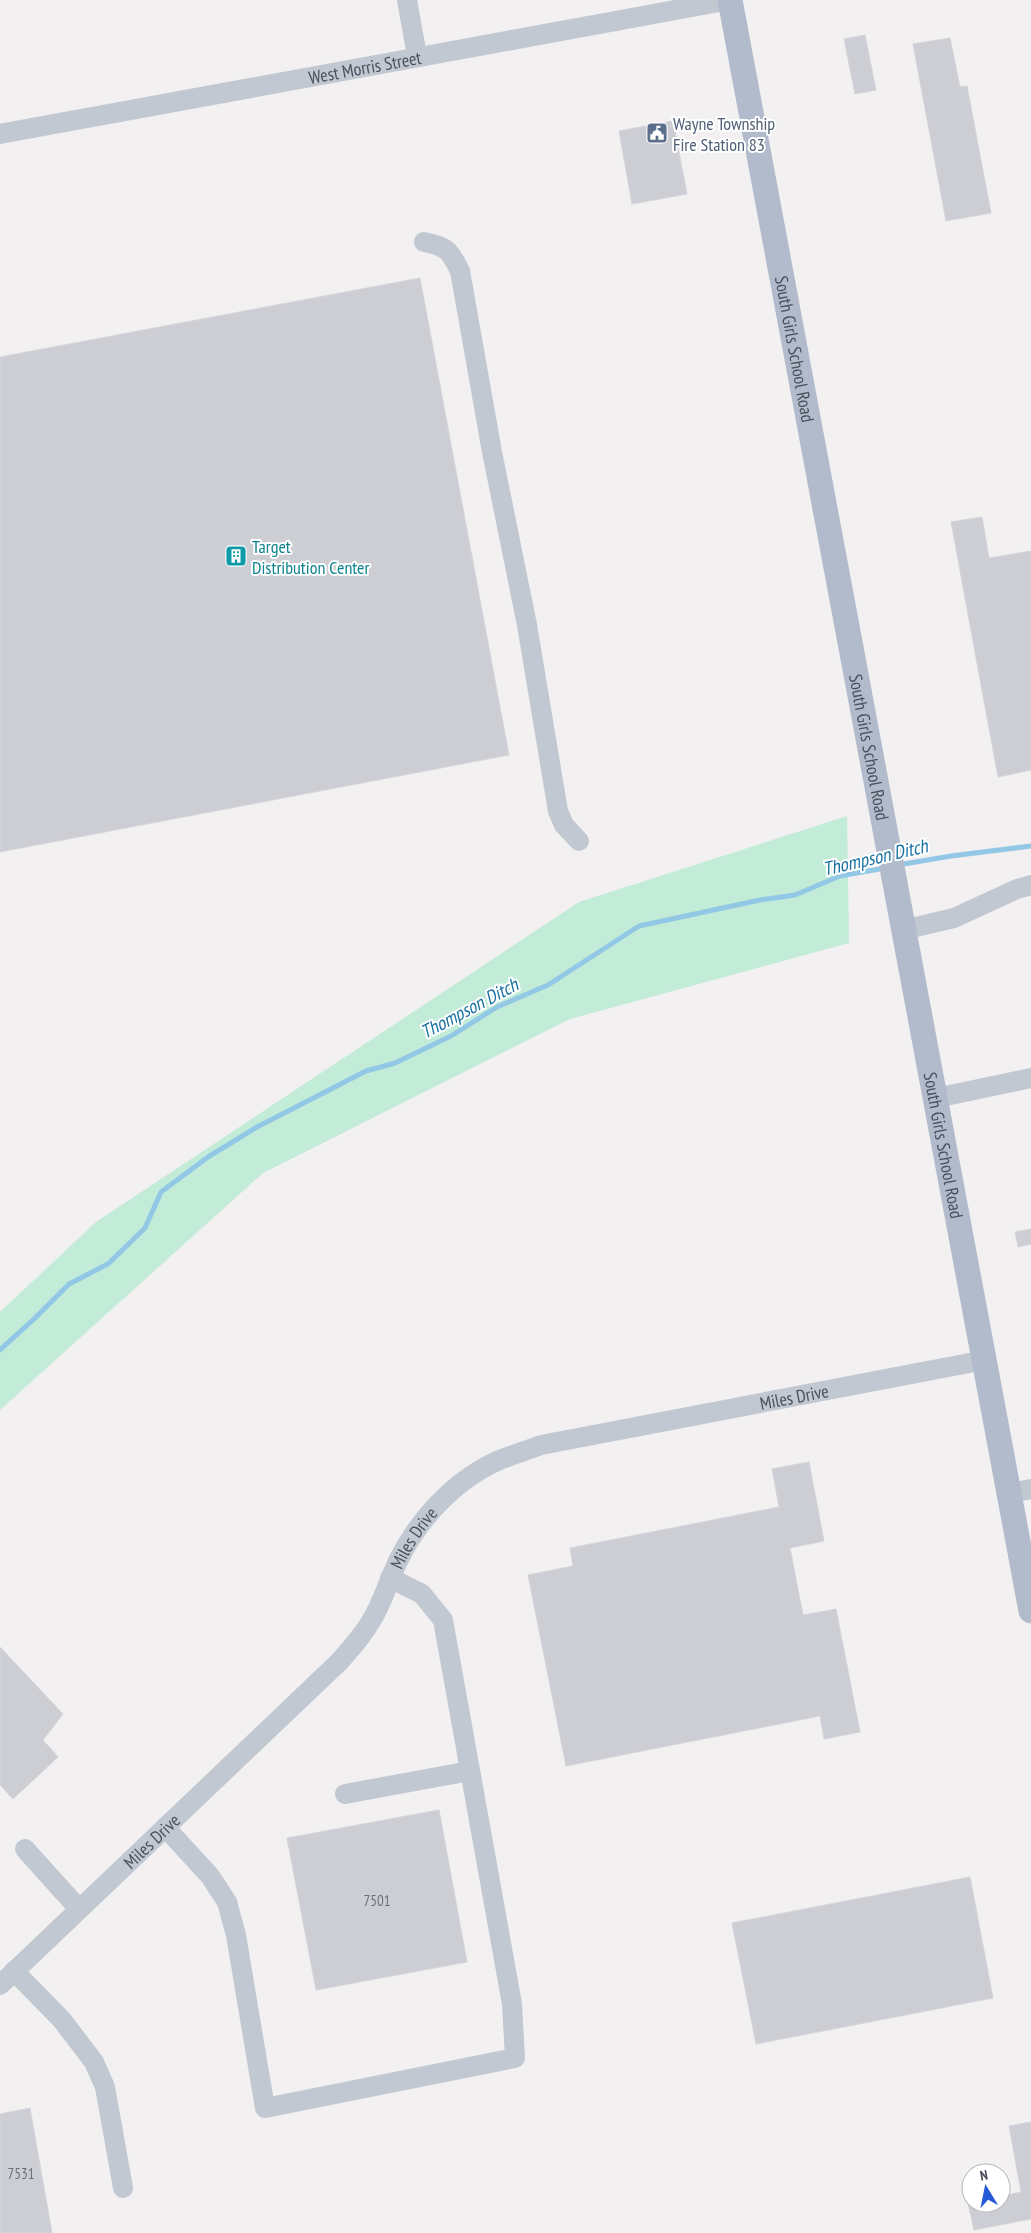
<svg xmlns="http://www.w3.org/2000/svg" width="1031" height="2233" viewBox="0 0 1031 2233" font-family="'PT Sans Narrow',sans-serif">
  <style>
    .green { fill: #c2ecd8 }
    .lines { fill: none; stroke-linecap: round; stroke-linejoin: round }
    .stream { stroke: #92c8e6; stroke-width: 5 }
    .building { fill: #cdced4; stroke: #d4d5db }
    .minor { stroke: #c2c8d1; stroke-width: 20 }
    .major { stroke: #b2bbcc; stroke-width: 25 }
    .labels { text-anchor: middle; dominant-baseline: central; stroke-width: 4; stroke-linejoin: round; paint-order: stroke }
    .number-label { font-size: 15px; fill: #6a707a }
    .street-label { font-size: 18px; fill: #49505c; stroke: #fff }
    .service-label { font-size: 18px; fill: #4e5e75; stroke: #fff; text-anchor: start }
    .culture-label { font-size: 18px; fill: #0d838f; stroke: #fff; text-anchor: start }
    .water-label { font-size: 19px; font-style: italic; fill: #1770a2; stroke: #fff }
  </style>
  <rect width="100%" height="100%" fill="#f2f0f0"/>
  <!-- green -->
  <path class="green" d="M847 816 849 943 570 1019 263 1173 0 1410V1312L96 1222 579 902Z"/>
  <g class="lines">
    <!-- stream -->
    <g class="stream">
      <path d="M898 865 951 856 1031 846"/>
      <path d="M0 1350 34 1319 69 1284 108 1264 145 1228 161 1192 208 1157 257 1127 366 1071 395 1063 451 1036 497 1007 548 985 639 926 760 900 795 895 840 876 885 868"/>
    </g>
  </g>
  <!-- building -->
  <g class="building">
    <path d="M865 35 876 90 855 94 844 39Z"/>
    <path d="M950 38 960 87 967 86 991 213 946 221 913 44Z"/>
    <path d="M673 121 687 194 632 204 619 131Z"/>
    <path d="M420 278 509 755 0 852V357Z"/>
    <path d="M982 517 989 558 1031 551V770L998 777 951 522Z"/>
    <path d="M1031 1229V1244L1018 1247 1015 1232Z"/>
    <path d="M809 1462 824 1541 790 1548 803 1615 836 1609 860 1732 824 1739 820 1716 566 1766 528 1575 573 1566 570 1548 779 1507 772 1469Z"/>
    <path d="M0 1647 63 1714 43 1740 58 1757 13 1799 0 1785Z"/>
    <path d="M439 1810 467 1962 316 1990 287 1838Z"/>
    <path d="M970 1877 993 1998 756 2044 732 1923Z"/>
    <path d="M30 2108 52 2233H0V2114Z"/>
    <path d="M1031 2122V2219L974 2230 968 2203H1001V2196L1021 2192 1009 2126Z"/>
  </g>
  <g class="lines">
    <!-- minor -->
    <g class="minor">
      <path d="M407 0 417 56"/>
      <path id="s1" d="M0 134 730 0"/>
      <path d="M424 242C447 246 450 251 460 271L492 452 527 625 558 811 564 825 579 841"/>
      <path d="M903 930 954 918 1017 889 1031 885"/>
      <path d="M936 1098 1031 1078"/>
      <path d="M1010 1493 1031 1489"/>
      <path d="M345 1794 470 1771"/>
      <path d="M165 1827 210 1876 227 1902 236 1935 265 2108 515 2058 512 2004 443 1620 422 1594 390 1578"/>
      <path d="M25 1849 79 1909"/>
      <path d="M14 1971 62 2020 94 2062 105 2087 123 2188"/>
      <path id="s2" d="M0 1985 340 1661C354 1645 369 1628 378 1608 386 1592 391 1575 399 1559 420 1517 458 1477 502 1459 515 1454 528 1450 541 1445L985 1360"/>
    </g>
    <!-- major -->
    <path class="major" id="s3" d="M730 0 1031 1611"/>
  </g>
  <!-- icons -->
  <defs>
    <g id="civic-square" transform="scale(1.125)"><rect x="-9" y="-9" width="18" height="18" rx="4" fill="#5c6f8a" stroke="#fff"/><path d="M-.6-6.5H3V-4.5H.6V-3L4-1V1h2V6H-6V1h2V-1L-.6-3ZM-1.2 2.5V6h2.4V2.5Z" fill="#fff"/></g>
    <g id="building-square" transform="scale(1.125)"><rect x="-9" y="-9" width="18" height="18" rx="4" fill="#0f9aa8" stroke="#fff"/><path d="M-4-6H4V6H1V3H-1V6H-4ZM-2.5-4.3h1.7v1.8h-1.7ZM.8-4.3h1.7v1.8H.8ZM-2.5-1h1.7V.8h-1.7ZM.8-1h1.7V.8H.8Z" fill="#fff"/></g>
  </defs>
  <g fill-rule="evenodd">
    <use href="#civic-square" x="657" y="133"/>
    <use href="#building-square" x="236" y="556"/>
  </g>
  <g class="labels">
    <!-- number labels -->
    <g class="number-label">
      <text x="377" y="1900">7501</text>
      <text x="21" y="2173">7531</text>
    </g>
    <!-- street labels -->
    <g class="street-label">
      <text stroke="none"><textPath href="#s1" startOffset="371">West Morris Street</textPath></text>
      <text stroke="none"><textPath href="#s3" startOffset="355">South Girls School Road</textPath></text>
      <text stroke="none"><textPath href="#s3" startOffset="760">South Girls School Road</textPath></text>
      <text stroke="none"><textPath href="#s3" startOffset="1165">South Girls School Road</textPath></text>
      <text stroke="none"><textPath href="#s2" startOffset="1034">Miles Drive</textPath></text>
      <text stroke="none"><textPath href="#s2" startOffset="614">Miles Drive</textPath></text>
      <text stroke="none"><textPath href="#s2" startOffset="209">Miles Drive</textPath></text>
    </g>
    <!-- service labels -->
    <g class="service-label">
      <text x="673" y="123">Wayne Township<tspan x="673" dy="21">Fire Station 83</tspan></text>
    </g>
    <!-- culture labels -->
    <g class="culture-label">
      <text x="252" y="546">Target<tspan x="252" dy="21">Distribution Center</tspan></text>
    </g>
    <!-- water labels -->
    <g class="water-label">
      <text transform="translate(875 857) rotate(-13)">Thompson Ditch</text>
      <text transform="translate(469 1008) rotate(-28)">Thompson Ditch</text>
    </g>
  </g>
  <!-- north arrow -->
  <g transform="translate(986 2188) rotate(350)"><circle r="24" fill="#ffffff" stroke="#b6b9be"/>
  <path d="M0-4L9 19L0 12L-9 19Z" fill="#2659d6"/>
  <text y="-8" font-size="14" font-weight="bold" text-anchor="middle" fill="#49505c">N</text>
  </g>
</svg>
